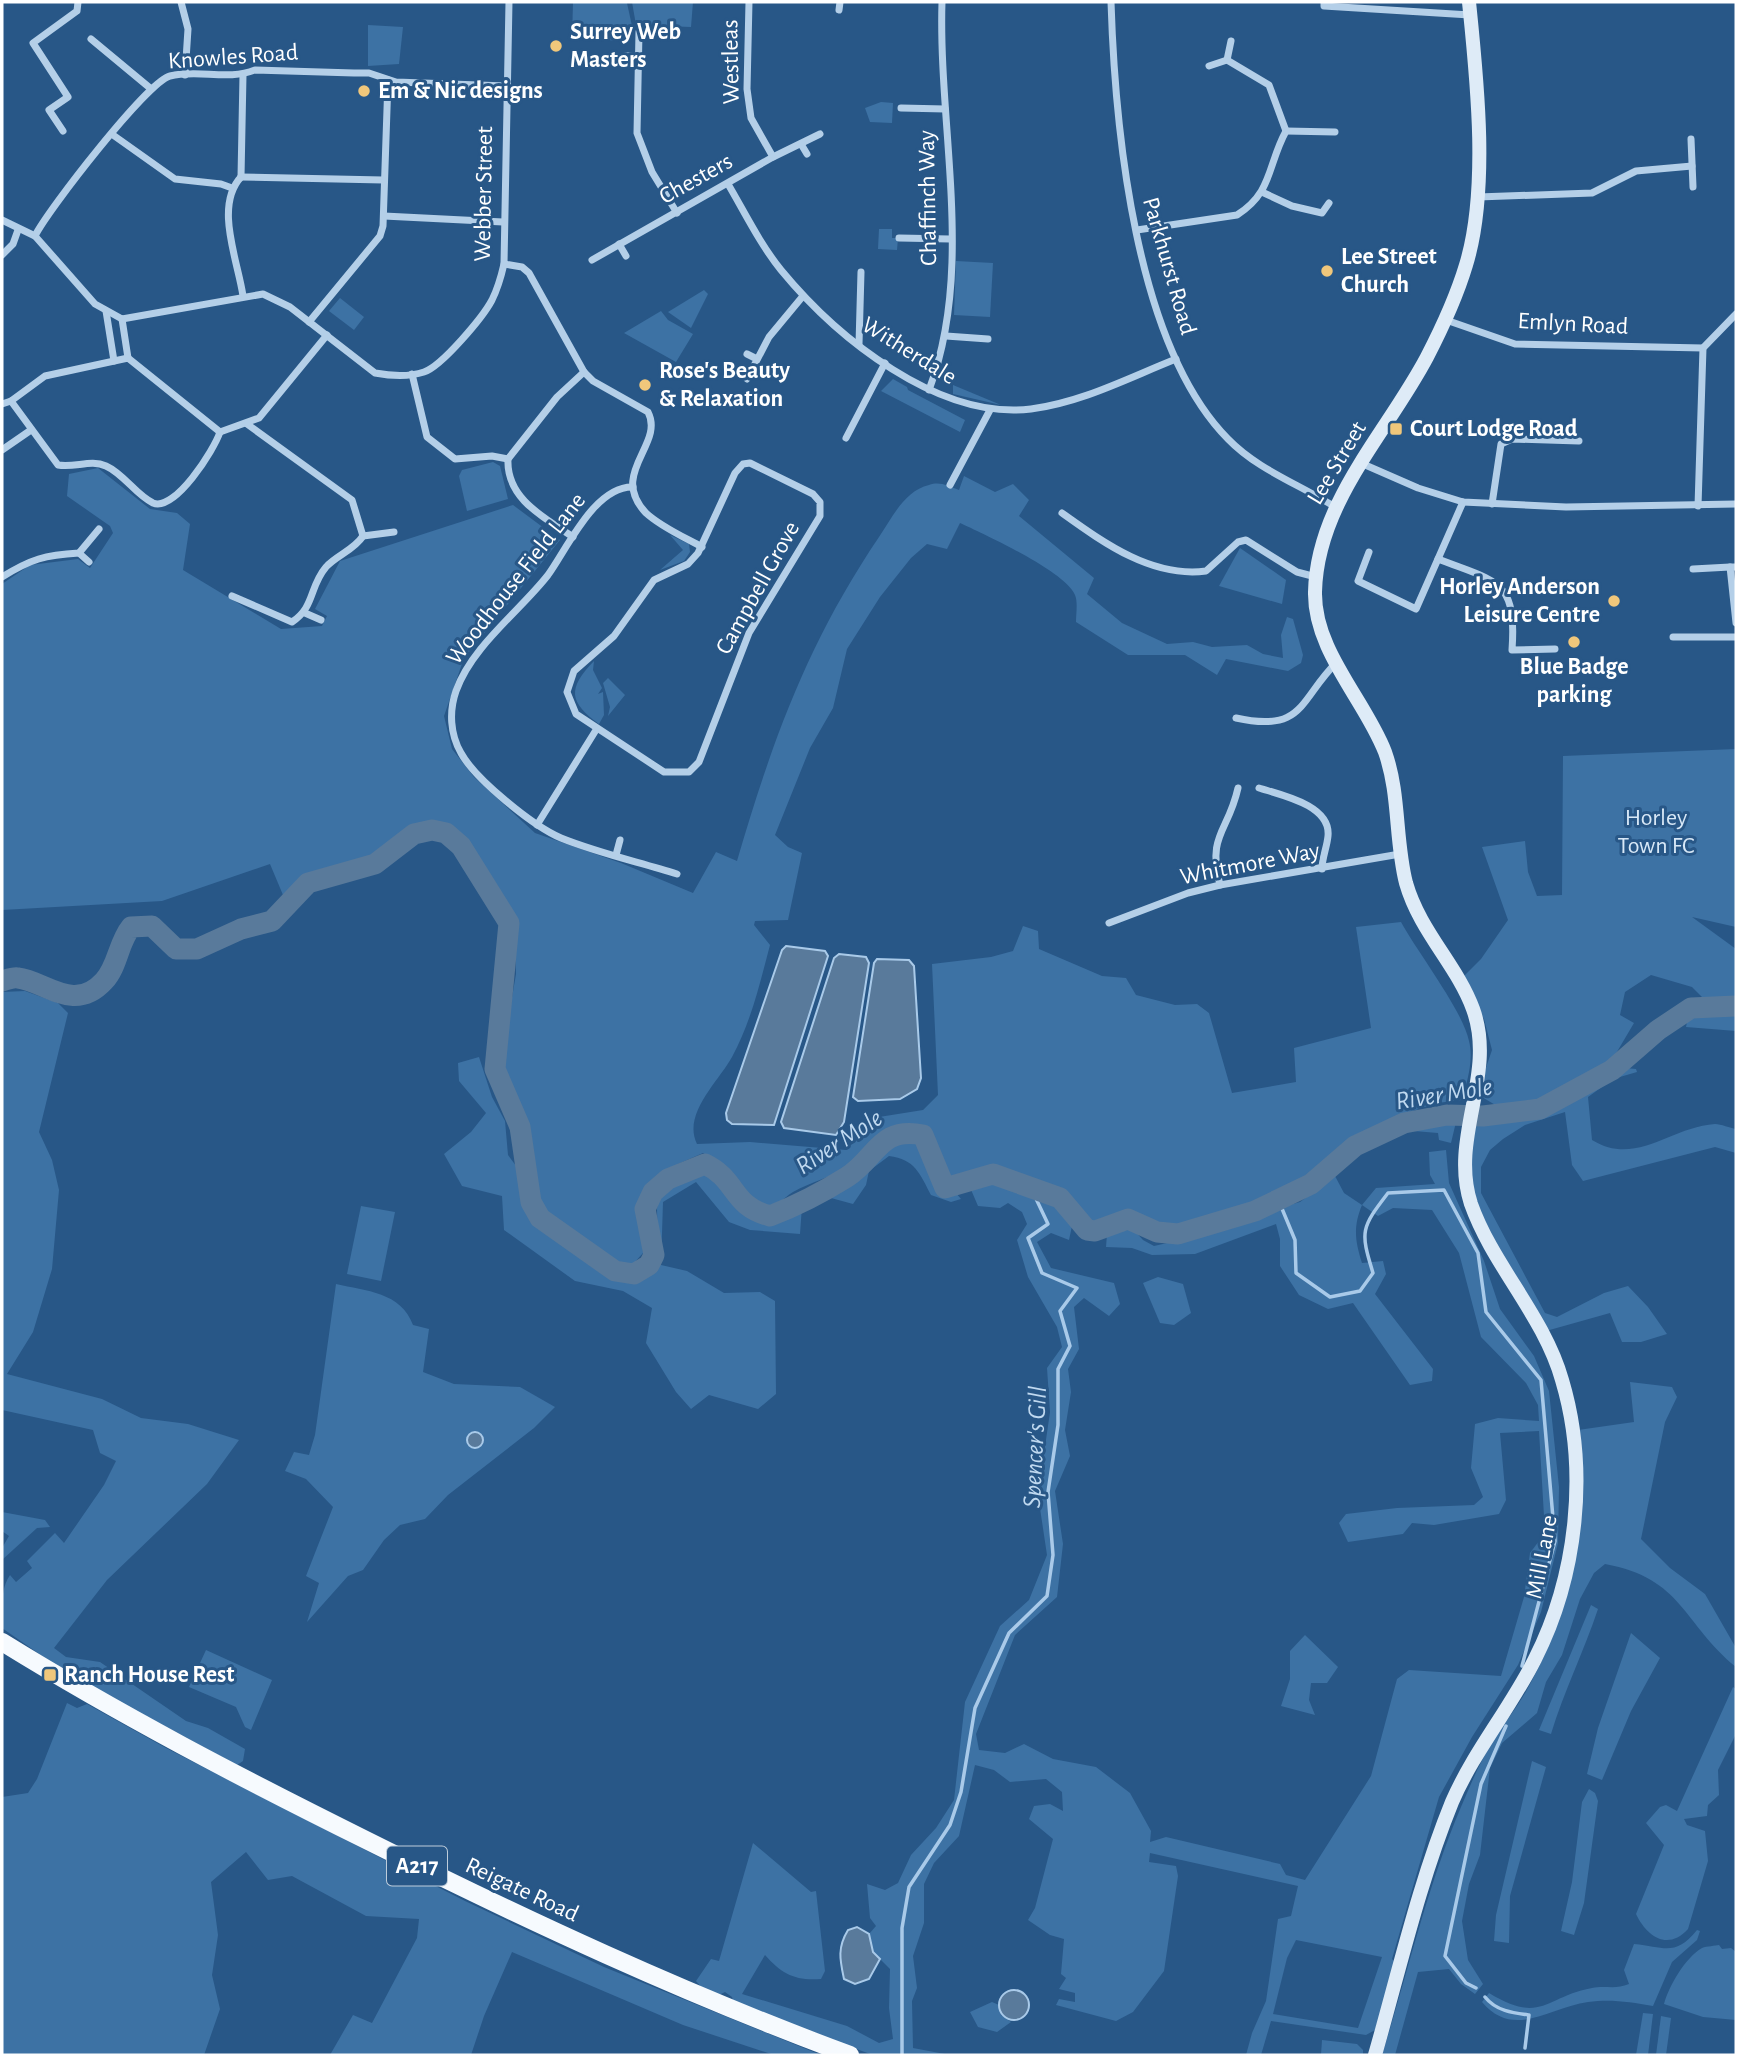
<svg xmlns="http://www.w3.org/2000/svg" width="1738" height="2057" viewBox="0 0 1738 2057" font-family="'Alegreya Sans',sans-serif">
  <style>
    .green { fill: #3d72a4; fill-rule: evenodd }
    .water { fill: #597a9b; stroke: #a9cae9; stroke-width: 2 }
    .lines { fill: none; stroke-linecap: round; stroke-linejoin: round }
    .stream { stroke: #a9cae9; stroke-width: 3.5 }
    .river { stroke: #597a9b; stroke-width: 21 }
    .street { stroke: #b4cfe8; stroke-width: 7 }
    .secondary { stroke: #deebf7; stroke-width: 14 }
    .primary { stroke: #f6fafe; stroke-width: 18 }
    .poi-dot { fill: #f0c77b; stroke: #285787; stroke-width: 2.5 }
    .labels { text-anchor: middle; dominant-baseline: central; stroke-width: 6; stroke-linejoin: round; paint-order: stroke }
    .shield { fill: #285787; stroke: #becddb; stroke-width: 2 }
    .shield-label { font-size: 23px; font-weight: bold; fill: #fff }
    .poi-label { font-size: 24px; font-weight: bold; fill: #fff; stroke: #285787; text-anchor: start }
    .street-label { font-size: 24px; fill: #fff; stroke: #285787 }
    .park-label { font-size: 24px; fill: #d8e8f7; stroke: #285787 }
    .water-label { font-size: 26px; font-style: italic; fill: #c0d9f0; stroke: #285787 }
  </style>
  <rect width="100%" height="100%" fill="#285787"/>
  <!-- green -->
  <g class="green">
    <path d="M573 2 627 3 632 26 631 41 572 39Z"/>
    <path d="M632 2H693L691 27 636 25Z"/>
    <path d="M368 25 403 27 399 64 368 66Z"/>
    <path d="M881 102 893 103 892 123 870 122 865 108Z"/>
    <path d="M879 229H892V238H898L897 250 878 249Z"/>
    <path d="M956 261 993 263 990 317 954 315Z"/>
    <path d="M704 290 708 294 691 328 668 312Z"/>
    <path d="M340 298 364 317 354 330 329 311Z"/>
    <path d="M661 311 668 320 693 334 676 362 624 333Z"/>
    <path d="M893 379 907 387 908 390 965 420 960 432 881 391Z"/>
    <path d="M953 385 1001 405 953 394Z"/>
    <path d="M493 462 500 466 508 499 467 511 459 476 462 470Z"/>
    <path d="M98 468 150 509 177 513 190 524 183 570 281 629 322 626 327 616 315 609 340 561 513 505 560 540 464 658 444 716 452 749 474 777 535 833 621 863 693 893 716 852 737 861C772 741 808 642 879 537 892 518 904 491 929 485 940 481 948 486 959 490L964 476 995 492 1013 484 1029 500 1019 516 1094 578 1087 594 1122 623 1167 644 1193 642 1212 647 1247 645 1263 654 1283 658 1281 635 1287 617 1293 619 1303 655 1301 663 1288 671 1226 659 1217 675 1185 655H1128L1076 622C1076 614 1078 602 1075 595 1066 572 984 534 960 523L947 549 927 544 911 558 880 597 847 649 833 708 810 748 775 835 788 847 802 853 788 920 755 921 754 925 770 945C760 983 751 1022 732 1057 719 1081 682 1114 697 1144L750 1142 846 1150 879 1117 923 1110 938 1095 932 964 991 957 1013 951 1023 926 1038 931 1039 949 1102 976 1126 978 1136 995 1175 1005 1197 1004 1209 1013 1232 1093 1296 1082 1294 1048 1371 1028 1356 927 1401 922C1418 953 1463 1011 1469 1041 1474 1060 1467 1082 1462 1100L1437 1103 1406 1113 1371 1129 1342 1148 1318 1173 1225 1215 1178 1230 1152 1226 1132 1216 1118 1215 1093 1224C1080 1216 1076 1205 1066 1197 1053 1186 1011 1171 994 1169 974 1168 962 1184 942 1176L932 1139 925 1128C883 1115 876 1145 848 1166 831 1178 810 1182 793 1192 782 1199 778 1206 766 1210L745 1201C735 1179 723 1167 703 1153L678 1164 643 1191 636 1214 642 1231 643 1253 634 1263 621 1264 597 1252 554 1223 538 1202 522 1117 500 1069 516 974 515 921 460 836 444 826 423 824 402 834 373 858 312 872 283 895 270 864 162 901 2 910V584L30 565 78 559 90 568 113 533 110 526 67 496 69 474Z"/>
    <path d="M670 535 689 544 690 552 684 561 660 570 683 550Z"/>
    <path d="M1240 548 1286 580 1282 604 1219 586Z"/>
    <path d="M594 661 593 670 602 688 598 694 603 692 604 715 599 724C569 702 567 689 594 661Z"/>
    <path d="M608 678 625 695 608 716 610 707 603 683Z"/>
    <path d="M1736 749V927L1692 917 1736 949V997H1702L1692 987 1651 975 1625 992 1620 1015 1634 1023 1611 1062 1545 1100 1497 1106 1477 1094 1492 1050 1484 1019 1462 978 1481 959 1508 920 1482 847 1525 841 1528 872 1537 896 1562 895 1563 756Z"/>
    <path d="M25 991 58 1003 68 1013 39 1132 52 1160 59 1190 52 1269 33 1332 7 1374 102 1399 141 1418 188 1424 239 1440 207 1484 107 1580 54 1648 66 1657 100 1662 186 1721 208 1728 245 1749 243 1761 237 1765 68 1674 2 1628C2 1611 0 1589 10 1575L16 1582 32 1568 27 1561 55 1533 64 1543 104 1485 116 1461 100 1453 93 1430 2 1410V992Z"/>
    <path d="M1729 1010 1736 1012V1031L1686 1027 1689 1013Z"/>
    <path d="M479 1057 492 1097 505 1121 508 1155 519 1170 524 1209C558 1238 594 1270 638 1280L658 1267 657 1208 660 1195 688 1178 707 1173 724 1185 735 1205 751 1217 776 1221 802 1206 800 1234 750 1230 729 1222 696 1182 663 1202 661 1265 687 1271 724 1293 760 1292 775 1301 776 1394 758 1409 709 1395 691 1409 676 1392 646 1343 652 1308 623 1291 575 1281 504 1230 502 1196 462 1186 444 1154 471 1132 486 1113 459 1081 458 1063Z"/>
    <path d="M1625 1068 1636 1069 1637 1072 1613 1079 1588 1097 1592 1140C1636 1167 1670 1127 1715 1124 1721 1124 1730 1128 1736 1129V1153L1715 1147 1583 1181 1572 1165 1565 1112 1525 1125 1503 1139 1490 1150 1481 1167V1193L1545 1313 1557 1317 1604 1293 1628 1286 1648 1307 1667 1334 1641 1342H1622L1610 1313 1546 1331 1483 1225 1467 1163 1476 1125 1526 1115 1563 1104Z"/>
    <path d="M1456 1122 1451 1143 1439 1140 1438 1133 1414 1131 1413 1128Z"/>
    <path d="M902 1138 920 1141C931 1157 930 1174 940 1191L956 1193 961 1199 951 1202 931 1195C920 1174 915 1159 889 1156L869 1171 866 1185 853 1204 831 1198 833 1190 857 1179 883 1148Z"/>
    <path d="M1446 1150 1449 1183 1484 1261 1500 1309 1534 1356 1549 1391 1559 1487 1558 1543 1541 1612 1518 1665 1472 1737 1439 1797 1392 1959 1396 1963 1375 2030 1366 2035 1271 2021 1261 2055H1246L1252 2033 1266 2001 1278 1919 1291 1916 1298 1886 1150 1853 1149 1862 1176 1866 1178 1876 1164 1971 1133 2012 1116 2021 1056 2005 1059 1999 1075 2002V1993L1059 1989 1066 1978 1061 1974 1064 1939 1050 1935 1028 1920 1035 1908 1053 1839 1029 1819 1034 1806 1050 1804 1063 1811 1062 1792 1046 1779 1010 1782 994 1770 975 1765 959 1836 934 1863 924 1884V1923L913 1956 917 1988 912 2001 913 2048 950 2055H873L734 2005 732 1997 725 1992 717 1996 702 1988 696 1981 711 1959 719 1961 753 1843 811 1892 816 1891 825 1971 821 1979C795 1981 782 1974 765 1955L742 1994 847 2026 879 2043 893 2039 889 2008 890 1969 873 1952 869 1934 876 1926 870 1918 867 1884 885 1890 898 1883 911 1855 936 1828 954 1800 965 1702 1000 1626 1029 1600 1047 1555 1038 1495 1050 1412 1047 1368 1062 1347 1057 1327 1028 1277 1017 1240 1027 1224 1022 1212 1008 1203 1000 1208 978 1206 969 1185 986 1180 1019 1190 1055 1204 1072 1226 1069 1240 1051 1233 1037 1242 1051 1268 1114 1283 1120 1304 1109 1316 1084 1298 1074 1307 1079 1349 1068 1369 1071 1392 1065 1430 1070 1456 1055 1491 1063 1544 1057 1597 1015 1635 976 1734 979 1750 1005 1753 1024 1744 1053 1759 1096 1767 1130 1793 1151 1831 1150 1842 1166 1837 1280 1864 1286 1875 1305 1880 1371 1776 1397 1679 1409 1670 1501 1676 1524 1597 1530 1553 1545 1533 1539 1431 1500 1433 1506 1500 1499 1514 1434 1525 1412 1523 1403 1534 1348 1542 1339 1523 1346 1514 1397 1508 1474 1505 1483 1497 1471 1468 1475 1424 1498 1418 1539 1421 1538 1405 1526 1383 1481 1337 1459 1253 1432 1210 1393 1208 1378 1216 1362 1205C1353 1227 1355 1241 1362 1263L1383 1261 1386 1274 1375 1294 1433 1369 1432 1381 1410 1385 1353 1303 1328 1309 1299 1295 1280 1266V1239L1276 1224 1195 1254 1152 1255 1132 1248 1106 1247 1107 1234 1133 1229 1143 1240 1154 1246 1233 1228 1272 1210 1300 1202 1335 1176 1344 1193 1362 1205 1376 1188 1435 1184 1430 1175 1429 1152ZM1296 1940 1382 1957 1358 2028 1273 2014 1287 1958Z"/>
    <path d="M361 1206 395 1212 381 1281 347 1274Z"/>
    <path d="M1158 1277 1183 1284 1191 1313 1174 1325 1160 1323 1143 1283Z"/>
    <path d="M336 1284C366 1291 401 1292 413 1325L429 1329 423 1372 454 1384 520 1387 555 1407 534 1428 448 1495 425 1519 400 1525 384 1540 363 1570 348 1576 307 1622 319 1583 306 1576 333 1507 306 1479 285 1471 294 1452 309 1455 315 1435Z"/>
    <path d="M1630 1382 1672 1387 1677 1397 1665 1422 1641 1539 1670 1568 1705 1594 1736 1648V1667C1683 1624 1683 1578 1605 1564L1594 1573 1580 1599 1562 1655 1546 1682 1537 1713 1502 1743 1490 1768 1480 1855 1469 1884 1462 1921 1468 1960 1483 1984 1475 1994 1461 1984 1449 1969 1418 1972 1395 2055H1382C1408 1972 1427 1887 1461 1807 1470 1786 1479 1764 1491 1744 1503 1724 1518 1707 1529 1686 1573 1606 1588 1521 1578 1430L1634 1422Z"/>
    <path d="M2 1512 45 1520 50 1527 37 1528 2 1560V1548L9 1536 2 1531Z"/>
    <path d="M1591 1605 1598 1609C1584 1651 1564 1691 1551 1734L1539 1730Z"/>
    <path d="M1631 1633 1660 1658 1631 1711 1602 1780 1587 1774 1598 1728Z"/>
    <path d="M1305 1635 1338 1667 1327 1683H1311L1309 1700 1315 1715 1281 1706 1290 1679V1651Z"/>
    <path d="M206 1650 272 1680 251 1730 245 1727 236 1707 189 1687Z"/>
    <path d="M1733 1687 1736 1689V1734L1718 1770 1719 1795 1708 1805 1707 1816 1684 1819 1687 1825 1705 1831 1708 1861 1688 1929C1668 1951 1647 1937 1636 1914L1664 1845 1646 1823 1660 1807 1666 1805 1677 1811Z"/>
    <path d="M67 1703 77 1708 87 1704 166 1748 465 1901 604 1967 821 2055H774L683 2025 512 1952 484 2016 471 2055H330L353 2015 372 2023 417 1938 419 1919 366 1916 292 1876 268 1880 246 1852 211 1882 218 1935 212 1975 220 2009 204 2055H2V1797L28 1793 37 1779Z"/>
    <path d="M1532 1761 1546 1767 1510 1896 1509 1943 1494 1941 1496 1915Z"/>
    <path d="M1589 1789 1595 1793 1598 1801 1584 1903 1574 1935 1561 1931 1572 1882 1582 1802Z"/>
    <path d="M1697 1930 1700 1931 1697 1940 1672 1962 1653 2006C1630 2002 1611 1999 1588 2002 1550 2007 1514 2040 1482 2002L1489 1993C1542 2025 1544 1997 1592 1988 1605 1985 1615 1990 1629 1984L1624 1970 1634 1944C1665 1947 1675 1957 1697 1930Z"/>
    <path d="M1719 1945 1722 1949 1731 1948 1736 1952V2020L1703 2017 1664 2004C1669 1986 1685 1958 1702 1948 1707 1946 1715 1946 1719 1945Z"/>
    <path d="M992 2002 999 2005 1001 2015 1011 2022 997 2032 978 2027 970 2012Z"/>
    <path d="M1643 2013 1653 2014 1648 2055H1636Z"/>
    <path d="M1661 2016 1671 2018 1666 2055H1656Z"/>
    <path d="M1322 2040 1357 2044 1363 2050V2055H1321Z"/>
  </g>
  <!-- water -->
  <g class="water">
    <path d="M786 946 825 951 828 956 774 1125 732 1124 727 1120 726 1113 782 950Z"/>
    <path d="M839 954 866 957 869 963 844 1122 836 1135 784 1128 781 1122 834 958Z"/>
    <path d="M877 959 909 960 914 966 921 1078 917 1089 900 1099 858 1101 853 1097 874 963Z"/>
    <circle cx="475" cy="1440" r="8"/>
    <path d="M857 1927 869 1934 873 1952 880 1959 869 1979 855 1984 844 1979C840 1960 837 1948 848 1930Z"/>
    <circle cx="1014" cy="2005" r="15"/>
  </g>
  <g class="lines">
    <!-- stream -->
    <g class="stream">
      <path d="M1278 1199 1295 1240 1296 1273 1330 1297 1360 1291 1373 1273C1360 1231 1361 1228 1388 1193L1444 1190 1478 1253 1486 1312 1541 1380 1555 1541 1522 1666"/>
      <path d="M1476 1988 1466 1983 1445 1956 1481 1784 1506 1726"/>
      <path d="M1485 1997C1496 2011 1513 2013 1529 2015L1525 2048"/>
      <path d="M902 2055V1928L909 1887 950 1825 961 1792 975 1708 1009 1633 1047 1596 1053 1555 1048 1492 1058 1425V1369L1070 1346 1060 1311 1077 1288 1042 1273 1028 1238 1048 1224 1030 1186"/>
    </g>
    <!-- river -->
    <path class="river" d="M2 981C6 980 13 977 18 978 45 981 74 1014 104 981 118 966 118 943 131 927L152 926 176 949H197L241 929 272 921 308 883 375 864 414 834 432 830 446 833 461 846 509 923 495 1069 520 1127 531 1202 540 1218 615 1271 634 1274 649 1265 654 1255 645 1209 653 1192 668 1179 705 1164C738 1180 731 1206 770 1216 796 1206 823 1192 847 1177 877 1158 879 1126 923 1135L945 1188 993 1174 1060 1198 1087 1230 1095 1231 1128 1219 1157 1232 1178 1234 1255 1211 1311 1184 1355 1146 1404 1123 1447 1115 1483 1116 1540 1109 1612 1070 1658 1030 1691 1008 1736 1006"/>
    <!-- street -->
    <g class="street">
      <path d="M181 2 188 29 185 75"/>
      <path d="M749 2 747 89 751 118 773 157"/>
      <path d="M1111 2C1115 128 1135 345 1228 439 1258 470 1299 484 1335 507"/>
      <path d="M1324 2V6L1470 15"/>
      <path d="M839 10 840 2"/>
      <path d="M639 32 637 133 652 172 677 213"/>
      <path d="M91 39 150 88"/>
      <path d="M1231 41 1227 60 1269 85 1286 131"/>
      <path d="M625 56H638"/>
      <path d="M1209 66 1227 60"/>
      <path d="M901 108 945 109"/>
      <path d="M63 131 49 110 68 97 33 43 77 11 78 2"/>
      <path d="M1286 131 1335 132"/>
      <path d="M113 135 175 179 221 184 232 188"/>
      <path d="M1691 139 1693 187"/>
      <path d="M801 144 807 154"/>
      <path d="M241 177 383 180"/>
      <path d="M241 177C214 206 238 261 243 296"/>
      <path d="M241 177 243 75"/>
      <path d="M728 184C745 213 760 244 781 270 837 338 938 420 1031 409 1083 402 1128 378 1176 359"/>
      <path d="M1264 193 1292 206 1322 213 1329 203"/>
      <path d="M1478 197 1592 193 1636 171 1692 166"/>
      <path d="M384 216 503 222"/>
      <path d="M2 220 35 236 95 304 122 319 263 294 290 307 375 373C391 376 409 377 424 372 442 366 483 317 492 300 498 288 501 277 504 264L509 2"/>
      <path d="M1137 230 1237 215C1273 192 1267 166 1286 131"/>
      <path d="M35 236C47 211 148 81 170 76 198 69 228 81 255 70L354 73H369L396 82 506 86"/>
      <path d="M899 238 950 239"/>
      <path d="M619 244 626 256"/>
      <path d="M2 255 13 244 18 230"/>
      <path d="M592 260 773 157 820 134"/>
      <path d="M504 264 522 267 529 273 584 372 593 381 648 412C665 445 608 473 646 513 661 527 684 537 702 547"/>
      <path d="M106 311 114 361"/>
      <path d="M122 319 128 358"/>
      <path d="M1446 320 1515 344 1703 348"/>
      <path d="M309 322 380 236 383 226 388 80"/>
      <path d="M946 336 988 339"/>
      <path d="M859 344 861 272"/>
      <path d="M747 354 757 359"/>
      <path d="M412 374 427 437 455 459 492 456 508 459"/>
      <path d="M747 379 769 337 803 296"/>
      <path d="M929 390C975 269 938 128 942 2"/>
      <path d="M11 401 58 465C75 468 91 459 106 466 124 474 136 495 153 503 175 512 214 450 220 432"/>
      <path d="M2 404 11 401 45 376 128 358 220 432"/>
      <path d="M220 432 259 418 327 335"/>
      <path d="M846 438 885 363"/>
      <path d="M2 450 31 430"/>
      <path d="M750 463 813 494 820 502V516L749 633 699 762 689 772H664L576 714 567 692 574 671 614 636 654 580 688 564 698 553 735 473 743 464Z"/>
      <path d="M1363 464 1418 488 1463 502 1566 507 1736 504"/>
      <path d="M950 485 990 410"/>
      <path d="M633 487C595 486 568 547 548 575 520 611 472 646 456 691 449 711 450 734 461 753 475 779 533 826 561 838 598 853 639 862 677 874"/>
      <path d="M1492 504 1501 444 1512 439 1579 441"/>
      <path d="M1698 506 1703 348 1736 314"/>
      <path d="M1062 513C1104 543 1152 578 1206 571L1238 542 1246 540 1297 572 1316 577"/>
      <path d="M363 536 394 532"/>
      <path d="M573 537C545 518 506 499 508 459L557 397 584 372"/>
      <path d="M1369 552 1358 581 1416 609 1463 502"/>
      <path d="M79 553 89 562"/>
      <path d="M1438 559C1497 582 1517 579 1512 650L1555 649"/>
      <path d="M1736 567H1730L1736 623"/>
      <path d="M1693 569 1730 567"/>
      <path d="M2 577C31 559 45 555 79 553L99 529"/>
      <path d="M232 596 292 622C315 607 309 587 326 567 337 555 354 550 363 536L352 500 247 424"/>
      <path d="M305 613 321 620"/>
      <path d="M1673 637H1736"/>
      <path d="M1236 718C1304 733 1299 700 1336 663"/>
      <path d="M1259 788C1281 795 1331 805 1328 836 1327 847 1322 858 1322 869"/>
      <path d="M537 825 596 730"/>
      <path d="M616 855 620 840"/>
      <path d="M1220 885C1207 834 1228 833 1238 788"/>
      <path d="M1109 923 1188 893 1220 885 1400 854"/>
    </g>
    <!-- secondary -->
    <path class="secondary" d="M1375 2055C1399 1971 1419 1883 1452 1802 1474 1751 1510 1709 1535 1659 1577 1576 1589 1470 1562 1380 1544 1316 1493 1266 1471 1204 1449 1137 1497 1075 1473 1009 1457 965 1420 932 1406 883 1395 840 1400 794 1385 752 1365 700 1314 651 1315 592 1317 502 1387 433 1427 357 1442 328 1457 295 1466 265 1489 190 1477 80 1469 2"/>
    <!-- primary -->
    <path class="primary" d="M2 1642C120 1715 243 1779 368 1841 526 1920 685 1994 850 2055"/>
  </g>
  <!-- markers -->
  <g class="poi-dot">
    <circle cx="556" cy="46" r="7"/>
    <circle cx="364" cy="91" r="7"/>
    <circle cx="1327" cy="271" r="7"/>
    <circle cx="645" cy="385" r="7"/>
    <rect x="1389" y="422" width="14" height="14" rx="3.5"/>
    <circle cx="1614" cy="601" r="7"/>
    <circle cx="1574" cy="642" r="7"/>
    <rect x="43" y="1668" width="14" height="14" rx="3.5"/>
  </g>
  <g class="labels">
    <!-- shield labels -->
    <rect class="shield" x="387" y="1846.5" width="60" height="39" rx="5"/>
    <g class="shield-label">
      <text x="417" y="1866">A217</text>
    </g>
    <!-- poi labels -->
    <g class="poi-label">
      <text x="570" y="32">Surrey Web<tspan x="570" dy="28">Masters</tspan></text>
      <text x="378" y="91">Em &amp; Nic designs</text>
      <text x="1341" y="257">Lee Street<tspan x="1341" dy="28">Church</tspan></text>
      <text x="659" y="371">Rose's Beauty<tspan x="659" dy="28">&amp; Relaxation</tspan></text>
      <text x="1410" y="429">Court Lodge Road</text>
      <text x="1600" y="587" text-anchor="end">Horley Anderson<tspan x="1600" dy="28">Leisure Centre</tspan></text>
      <text x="1574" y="667" text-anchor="middle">Blue Badge<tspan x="1574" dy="28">parking</tspan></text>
      <text x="64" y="1675">Ranch House Rest</text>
    </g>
    <!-- street labels -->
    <g class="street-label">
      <text transform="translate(233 57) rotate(-4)">Knowles Road</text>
      <text transform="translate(731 62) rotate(-91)">Westleas</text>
      <text transform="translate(696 179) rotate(-29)">Chesters</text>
      <text transform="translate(484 194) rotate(-89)">Webber Street</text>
      <text transform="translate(928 198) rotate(-91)">Chaffinch Way</text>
      <text transform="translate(1169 266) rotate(74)">Parkhurst Road</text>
      <text transform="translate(1573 324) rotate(3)">Emlyn Road</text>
      <text transform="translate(909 351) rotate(32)">Witherdale</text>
      <text transform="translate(1337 463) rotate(-59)">Lee Street</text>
      <text transform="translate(516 579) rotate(-52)">Woodhouse Field Lane</text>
      <text transform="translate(758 588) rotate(-61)">Campbell Grove</text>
      <text transform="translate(1250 864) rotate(-11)">Whitmore Way</text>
      <text transform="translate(1542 1557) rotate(-79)">Mill Lane</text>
      <text transform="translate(522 1890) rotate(25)">Reigate Road</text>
    </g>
    <!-- park labels -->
    <g class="park-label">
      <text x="1656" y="818">Horley<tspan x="1656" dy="28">Town FC</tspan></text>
    </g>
    <!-- water labels -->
    <g class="water-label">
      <text transform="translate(1444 1094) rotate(-9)">River Mole</text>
      <text transform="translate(839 1142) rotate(-33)">River Mole</text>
      <text transform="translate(1035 1447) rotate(-87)">Spencer's Gill</text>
    </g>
  </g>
  <!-- border -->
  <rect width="1738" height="2057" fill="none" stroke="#ffffff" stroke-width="7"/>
</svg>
